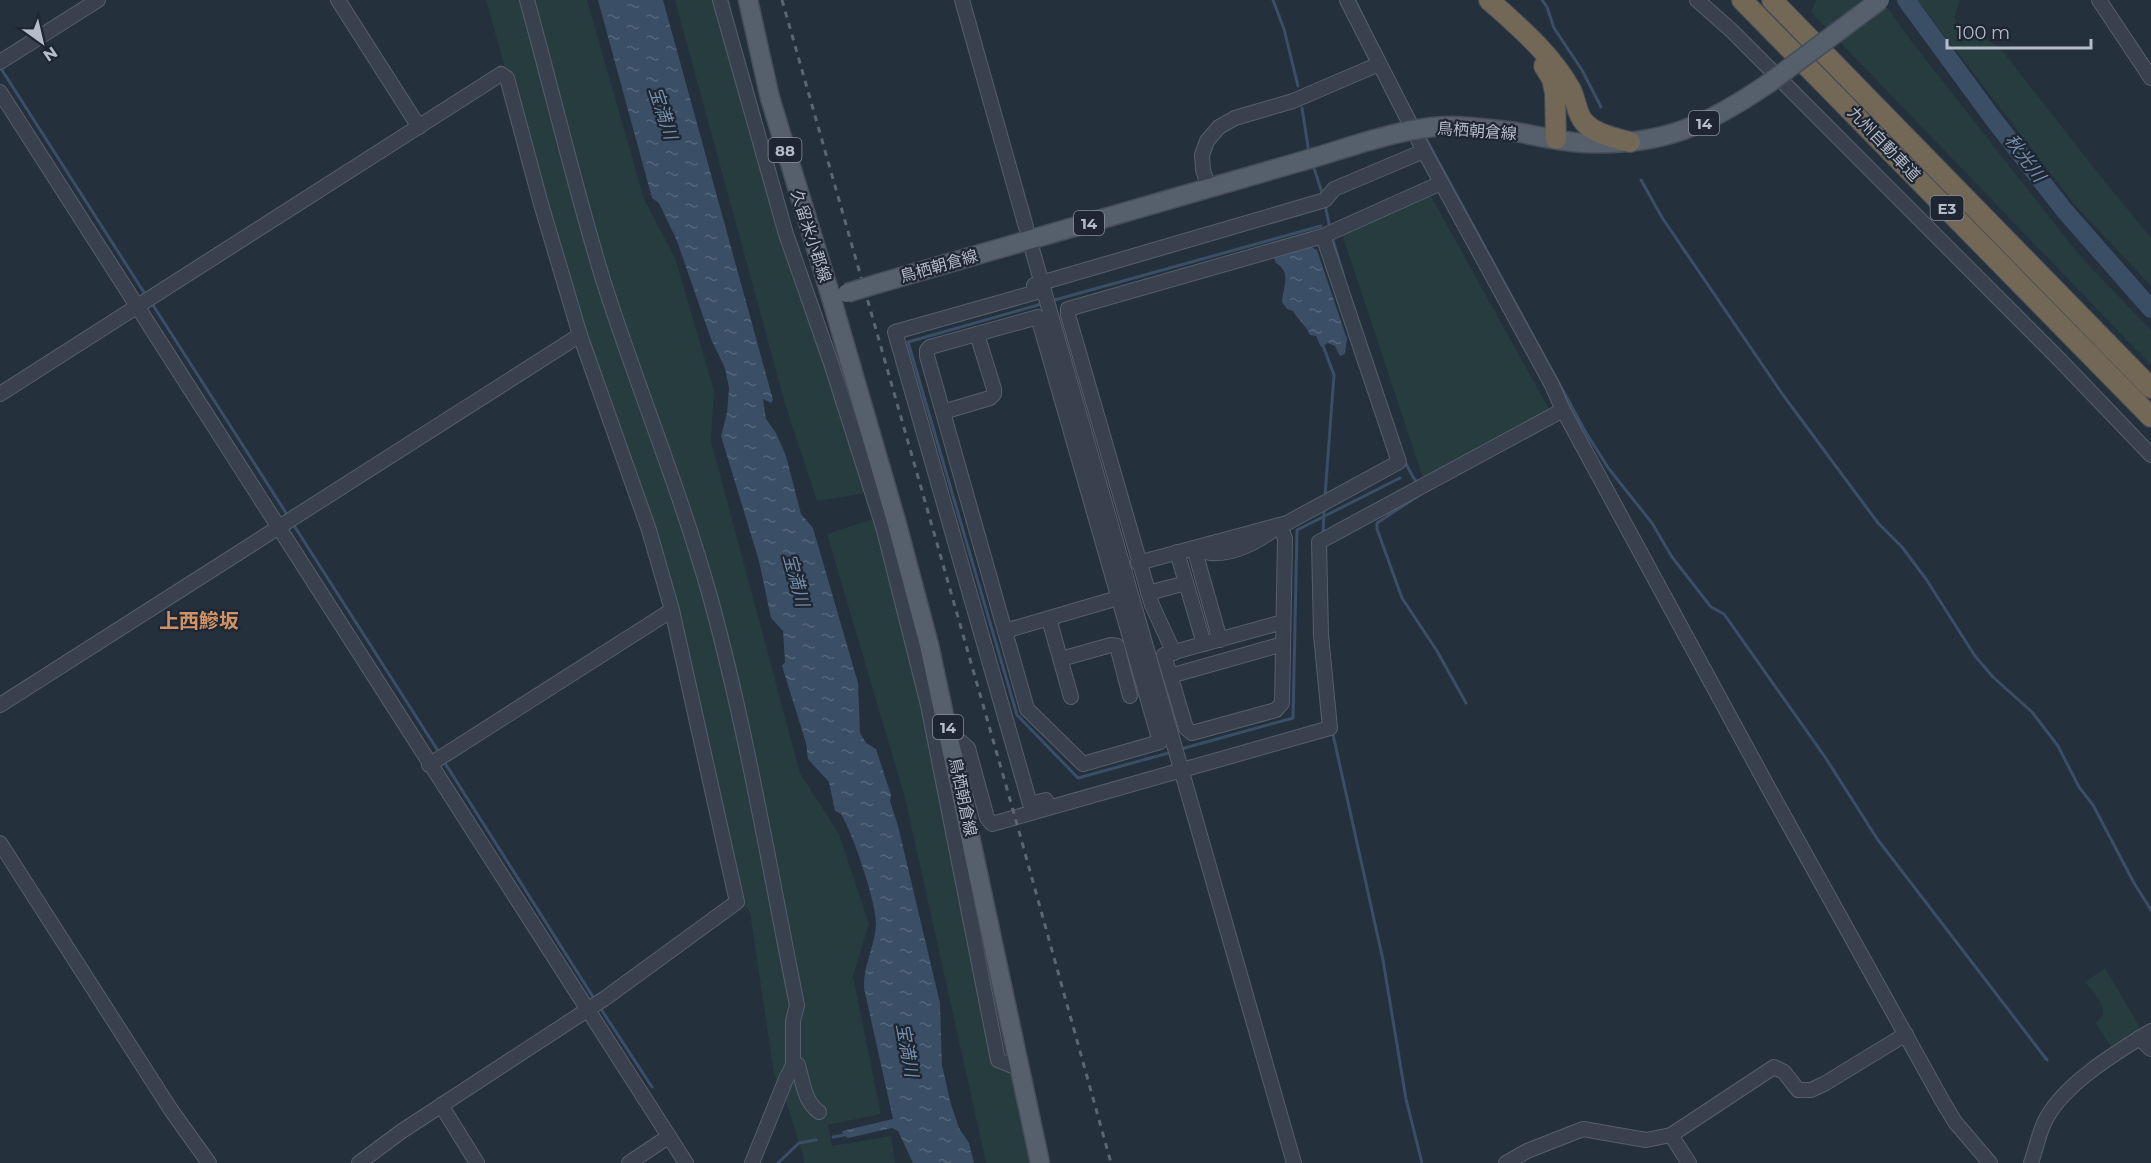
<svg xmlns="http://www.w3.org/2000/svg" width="2151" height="1163" viewBox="0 0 2151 1163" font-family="Montserrat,'Noto Sans JP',sans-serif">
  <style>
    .grass { fill: #263c3e }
    .water { fill: url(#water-ripples) }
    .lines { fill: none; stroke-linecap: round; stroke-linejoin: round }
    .stream { stroke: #3a4e65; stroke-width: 3 }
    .river { stroke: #3a4e65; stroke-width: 18 }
    .minor-casing { stroke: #565f6b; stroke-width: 16 }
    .major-casing { stroke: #444d59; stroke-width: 21 }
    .highway-casing { stroke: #434c58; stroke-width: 22 }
    .minor { stroke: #38414d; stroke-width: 14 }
    .major { stroke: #56606d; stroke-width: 18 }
    .highway { stroke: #736756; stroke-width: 20 }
    .rail { stroke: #5b6674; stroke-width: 3; stroke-dasharray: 6 6; stroke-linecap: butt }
    .major-bridge-casing { stroke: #444d59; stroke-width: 21; stroke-linecap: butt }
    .major-bridge { stroke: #56606d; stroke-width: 18 }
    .labels { text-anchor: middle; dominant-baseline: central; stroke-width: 4.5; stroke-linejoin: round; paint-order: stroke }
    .shield { fill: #1d2632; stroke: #878f9b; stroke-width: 1.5 }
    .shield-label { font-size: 15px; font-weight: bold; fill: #b4bcc8 }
    .street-label { font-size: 16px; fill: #b4bcc8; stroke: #1d2632 }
    .water-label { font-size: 18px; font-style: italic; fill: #758eaa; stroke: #1d2632 }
    .quarter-label { font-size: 20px; font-weight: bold; fill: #d19266; stroke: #1d2632 }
  </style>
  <defs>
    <pattern id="water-ripples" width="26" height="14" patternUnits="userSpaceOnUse" patternTransform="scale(1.5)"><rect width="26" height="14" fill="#3a4e65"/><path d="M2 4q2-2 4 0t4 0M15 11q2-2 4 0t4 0" fill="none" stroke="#54667a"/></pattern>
  </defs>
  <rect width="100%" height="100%" fill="#25303d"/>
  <!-- grass -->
  <g class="grass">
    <path d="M486 0H587L644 199 675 258 714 390 711 441 800 773 839 834 869 924 853 976 881 1114 828 1125 832 1146 891 1136 895 1163H804L803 1155 785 1098 774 1075 750 912 742 902 675 604 585 332 544 199 511 73 505 68Z"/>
    <path d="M675 0H730L756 155 866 493 817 501 786 407Z"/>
    <path d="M1816 0H1882L1912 42 2080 256 2151 330V365L1811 12Z"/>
    <path d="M1917 0H1960L1954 18 2001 49 2094 168 2151 238V286L2075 205Z"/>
    <path d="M1431 196 1550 411 1423 478 1342 234Z"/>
    <path d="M876 518 973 880 955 885 994 1060 1011 1070 1031 1163H986L905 798 827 534Z"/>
    <path d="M2105 968 2142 1031 2113 1050 2096 1023 2103 1015C2103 1001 2094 993 2085 982Z"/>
  </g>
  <!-- water -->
  <g class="water">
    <path d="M598 0H663L773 400 771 403 763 399 766 419 776 433 786 456 801 514 813 528 858 683 860 733 866 743 876 749 891 795 890 801 898 826 940 1003 942 1065 950 1101 959 1128 969 1143 974 1163H913L898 1131 892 1128 848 1138 843 1135 842 1131 893 1119 864 988C863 966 875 946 876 924 876 901 853 834 841 814L835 811 829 782 808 759 806 743 782 666 785 662 783 631 771 618 759 561 721 436 727 413 729 388 725 368 711 339 677 241 659 203 652 198Z"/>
    <path d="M1311 247 1317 250 1347 339 1345 354 1340 356 1335 346 1328 343 1321 347 1316 336 1310 335C1306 325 1298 320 1293 311L1287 309 1282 302C1283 286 1292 273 1276 263L1274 257Z"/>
  </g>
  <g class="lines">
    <!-- stream -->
    <g class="stream">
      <path d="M1273 0 1284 29 1298 86"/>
      <path d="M1355 0 1367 25"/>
      <path d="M1542 0 1547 7 1554 28 1582 70 1601 107"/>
      <path d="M0 67 147 297"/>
      <path d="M1302 108 1309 153"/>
      <path d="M1411 111 1418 124"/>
      <path d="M1424 135 1585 431 1609 469 1652 523 1672 557 1711 607 1724 614 1825 757 1878 840 2047 1060"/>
      <path d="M1313 165 1323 196"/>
      <path d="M1641 180 1663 219 1783 395 1878 523 1902 547 1926 579 1975 656 1993 677 2032 712 2058 746 2079 787 2093 805 2134 883 2151 910"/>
      <path d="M1325 205 1330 228"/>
      <path d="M1332 237 1344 277"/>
      <path d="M1051 301 1321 226"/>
      <path d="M151 302 288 516"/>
      <path d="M1045 303 908 342 1017 715 1078 778 1172 752"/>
      <path d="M1322 343 1334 375 1325 496"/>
      <path d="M1404 460 1413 477 1419 485"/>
      <path d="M1424 492 1377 523V529L1402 598 1437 651 1466 703"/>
      <path d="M293 524 440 754"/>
      <path d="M1323 535 1324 509"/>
      <path d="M1332 730 1383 960 1406 1099 1422 1163"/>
      <path d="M1181 749 1293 718 1297 530 1400 478"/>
      <path d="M443 760 595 1000"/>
      <path d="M599 1006 652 1087"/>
      <path d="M833 1137 844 1135"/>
      <path d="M778 1163 799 1143 816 1140"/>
    </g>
    <!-- river -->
    <path class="river" d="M1906 0 1994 120 2064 210 2151 309"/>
    <!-- minor casing -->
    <g class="minor-casing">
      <g id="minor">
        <path d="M338 0 419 127"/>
        <path d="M527 0C553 94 575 189 604 283 638 389 681 492 711 600 747 732 770 871 797 1005L793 1021V1065L786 1079 752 1163"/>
        <path d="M720 0 786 234 831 363 884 530 928 705 998 1060 1020 1069"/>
        <path d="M962 0 1026 227"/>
        <path d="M1347 0 1424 151 1552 385 1563 410 1769 789 1943 1102 1955 1122 1990 1163"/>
        <path d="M1697 0 1732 31 2058 358 2151 455"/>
        <path d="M2099 0 2151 78"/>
        <path d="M0 62 98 0"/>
        <path d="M0 92 686 1163"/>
        <path d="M1209 188 1203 170 1202 155 1207 141 1219 127 1235 118 1293 101 1379 64"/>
        <path d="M1032 249 1294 1163"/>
        <path d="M1034 285 1325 200 1334 189 1424 151"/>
        <path d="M1044 290 895 332 1030 804 1046 800"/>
        <path d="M1038 317 1160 742 1083 764 1027 709 927 356V350L930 347Z"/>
        <path d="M0 394 501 74 507 78 541 204 580 335 649 530 672 610 737 902 604 999 402 1131 359 1163"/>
        <path d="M943 412 990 398 994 394V389L977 334"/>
        <path d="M1194 548 1220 640"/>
        <path d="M1177 552 1204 644"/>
        <path d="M1138 563 1287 523 1399 462 1323 236"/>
        <path d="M1148 593 1186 583"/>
        <path d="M1049 619 1071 697"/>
        <path d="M1005 631 1118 598"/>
        <path d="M1174 653 1152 605 1068 315V309L1323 236 1441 183"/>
        <path d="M1167 654 1283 622"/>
        <path d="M1164 655 1186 728 1192 733 1276 710 1282 703 1285 539 1280 525C1258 542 1227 561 1198 550"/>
        <path d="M1061 659 1111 645 1117 646 1130 696"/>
        <path d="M1170 676 1283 644"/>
        <path d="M0 705 580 335"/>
        <path d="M951 739 961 742 968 748 987 818 992 824 1330 728 1321 635 1319 542 1563 410"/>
        <path d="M429 765 672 610"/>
        <path d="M0 843 171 1110 209 1163"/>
        <path d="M2139 1038 2151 1049"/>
        <path d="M793 1065H798C803 1082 804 1101 819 1112"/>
        <path d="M441 1105 477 1163"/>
        <path d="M1671 1135 1689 1163"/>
        <path d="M629 1163 668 1137"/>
        <path d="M1506 1163 1527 1151 1583 1129 1646 1140 1671 1135 1774 1067 1784 1072 1798 1090H1811L1824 1084 1906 1034"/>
        <path d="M2031 1163C2036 1149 2039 1132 2046 1119 2065 1083 2117 1052 2151 1031"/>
      </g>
    </g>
    <!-- major casing -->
    <g class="major-casing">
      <g id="major">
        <path d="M748 0 770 98 831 297 896 521 929 645 1040 1163"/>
        <path d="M1516 132C1538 136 1562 142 1584 143 1664 146 1705 126 1769 83"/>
        <path d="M880 283 1299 162"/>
      </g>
    </g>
    <!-- highway casing -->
    <g class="highway-casing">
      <g id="highway">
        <path d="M1489 0C1519 27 1550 53 1570 88 1576 98 1576 113 1584 122 1595 134 1615 138 1630 142"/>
        <path d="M1742 0 2151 417"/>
        <path d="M1772 0 2151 388"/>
        <path d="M1544 66 1552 79 1555 93 1556 139"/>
      </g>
    </g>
    <!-- minor -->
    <use href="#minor" class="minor"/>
    <!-- major -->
    <use href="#major" class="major"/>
    <!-- highway -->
    <use href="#highway" class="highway"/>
    <!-- rail -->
    <path class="rail" d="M782 0 1015 817 1111 1163"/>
    <!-- major-bridge casing -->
    <g class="major-bridge-casing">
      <g id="major-bridge">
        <path d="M1769 83 1880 0"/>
        <path d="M1299 162C1342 150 1388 132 1433 127 1460 124 1489 129 1516 132"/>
        <path d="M847 293 880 283"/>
      </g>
    </g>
    <!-- major-bridge -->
    <use href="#major-bridge" class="major-bridge"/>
  </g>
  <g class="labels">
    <!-- shield labels -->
    <g class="shield">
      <rect x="1689" y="111" width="30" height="24" rx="4.5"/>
      <rect x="768.5" y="138" width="33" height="24" rx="4.5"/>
      <rect x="1930.5" y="196" width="33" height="24" rx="4.5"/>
      <rect x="1074" y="211" width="30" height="24" rx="4.5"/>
      <rect x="933" y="715" width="30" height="24" rx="4.5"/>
    </g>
    <g class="shield-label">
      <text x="1704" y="123">14</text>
      <text x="785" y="150">88</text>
      <text x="1947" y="208">E3</text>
      <text x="1089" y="223">14</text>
      <text x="948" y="727">14</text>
    </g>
    <!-- street labels -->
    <g class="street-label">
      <text transform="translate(1477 131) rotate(4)">鳥栖朝倉線</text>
      <text transform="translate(1884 144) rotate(46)">九州自動車道</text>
      <text transform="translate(811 236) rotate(72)">久留米小郡線</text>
      <text transform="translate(939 266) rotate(-16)">鳥栖朝倉線</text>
      <text transform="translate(963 797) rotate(78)">鳥栖朝倉線</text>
    </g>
    <!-- water labels -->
    <g class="water-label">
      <text transform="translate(663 113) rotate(72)">宝満川</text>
      <text transform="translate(2025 158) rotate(53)">秋光川</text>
      <text transform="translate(796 580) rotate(75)">宝満川</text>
      <text transform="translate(907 1050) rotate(80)">宝満川</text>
    </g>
    <!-- quarter labels -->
    <g class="quarter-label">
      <text x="199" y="621">上西鰺坂</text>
    </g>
  </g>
  <!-- north arrow -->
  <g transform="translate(42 42) rotate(146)" stroke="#1d2632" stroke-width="4.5" paint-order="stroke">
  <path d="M0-4.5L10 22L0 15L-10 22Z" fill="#b4bcc8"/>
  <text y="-9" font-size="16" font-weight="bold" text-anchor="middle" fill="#b4bcc8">N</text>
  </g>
  <!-- scale -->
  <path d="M1947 39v9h144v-9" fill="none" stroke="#b4bcc8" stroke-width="3"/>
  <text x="1956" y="39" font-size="18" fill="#b4bcc8" stroke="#1d2632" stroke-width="4.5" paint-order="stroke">100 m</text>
</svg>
